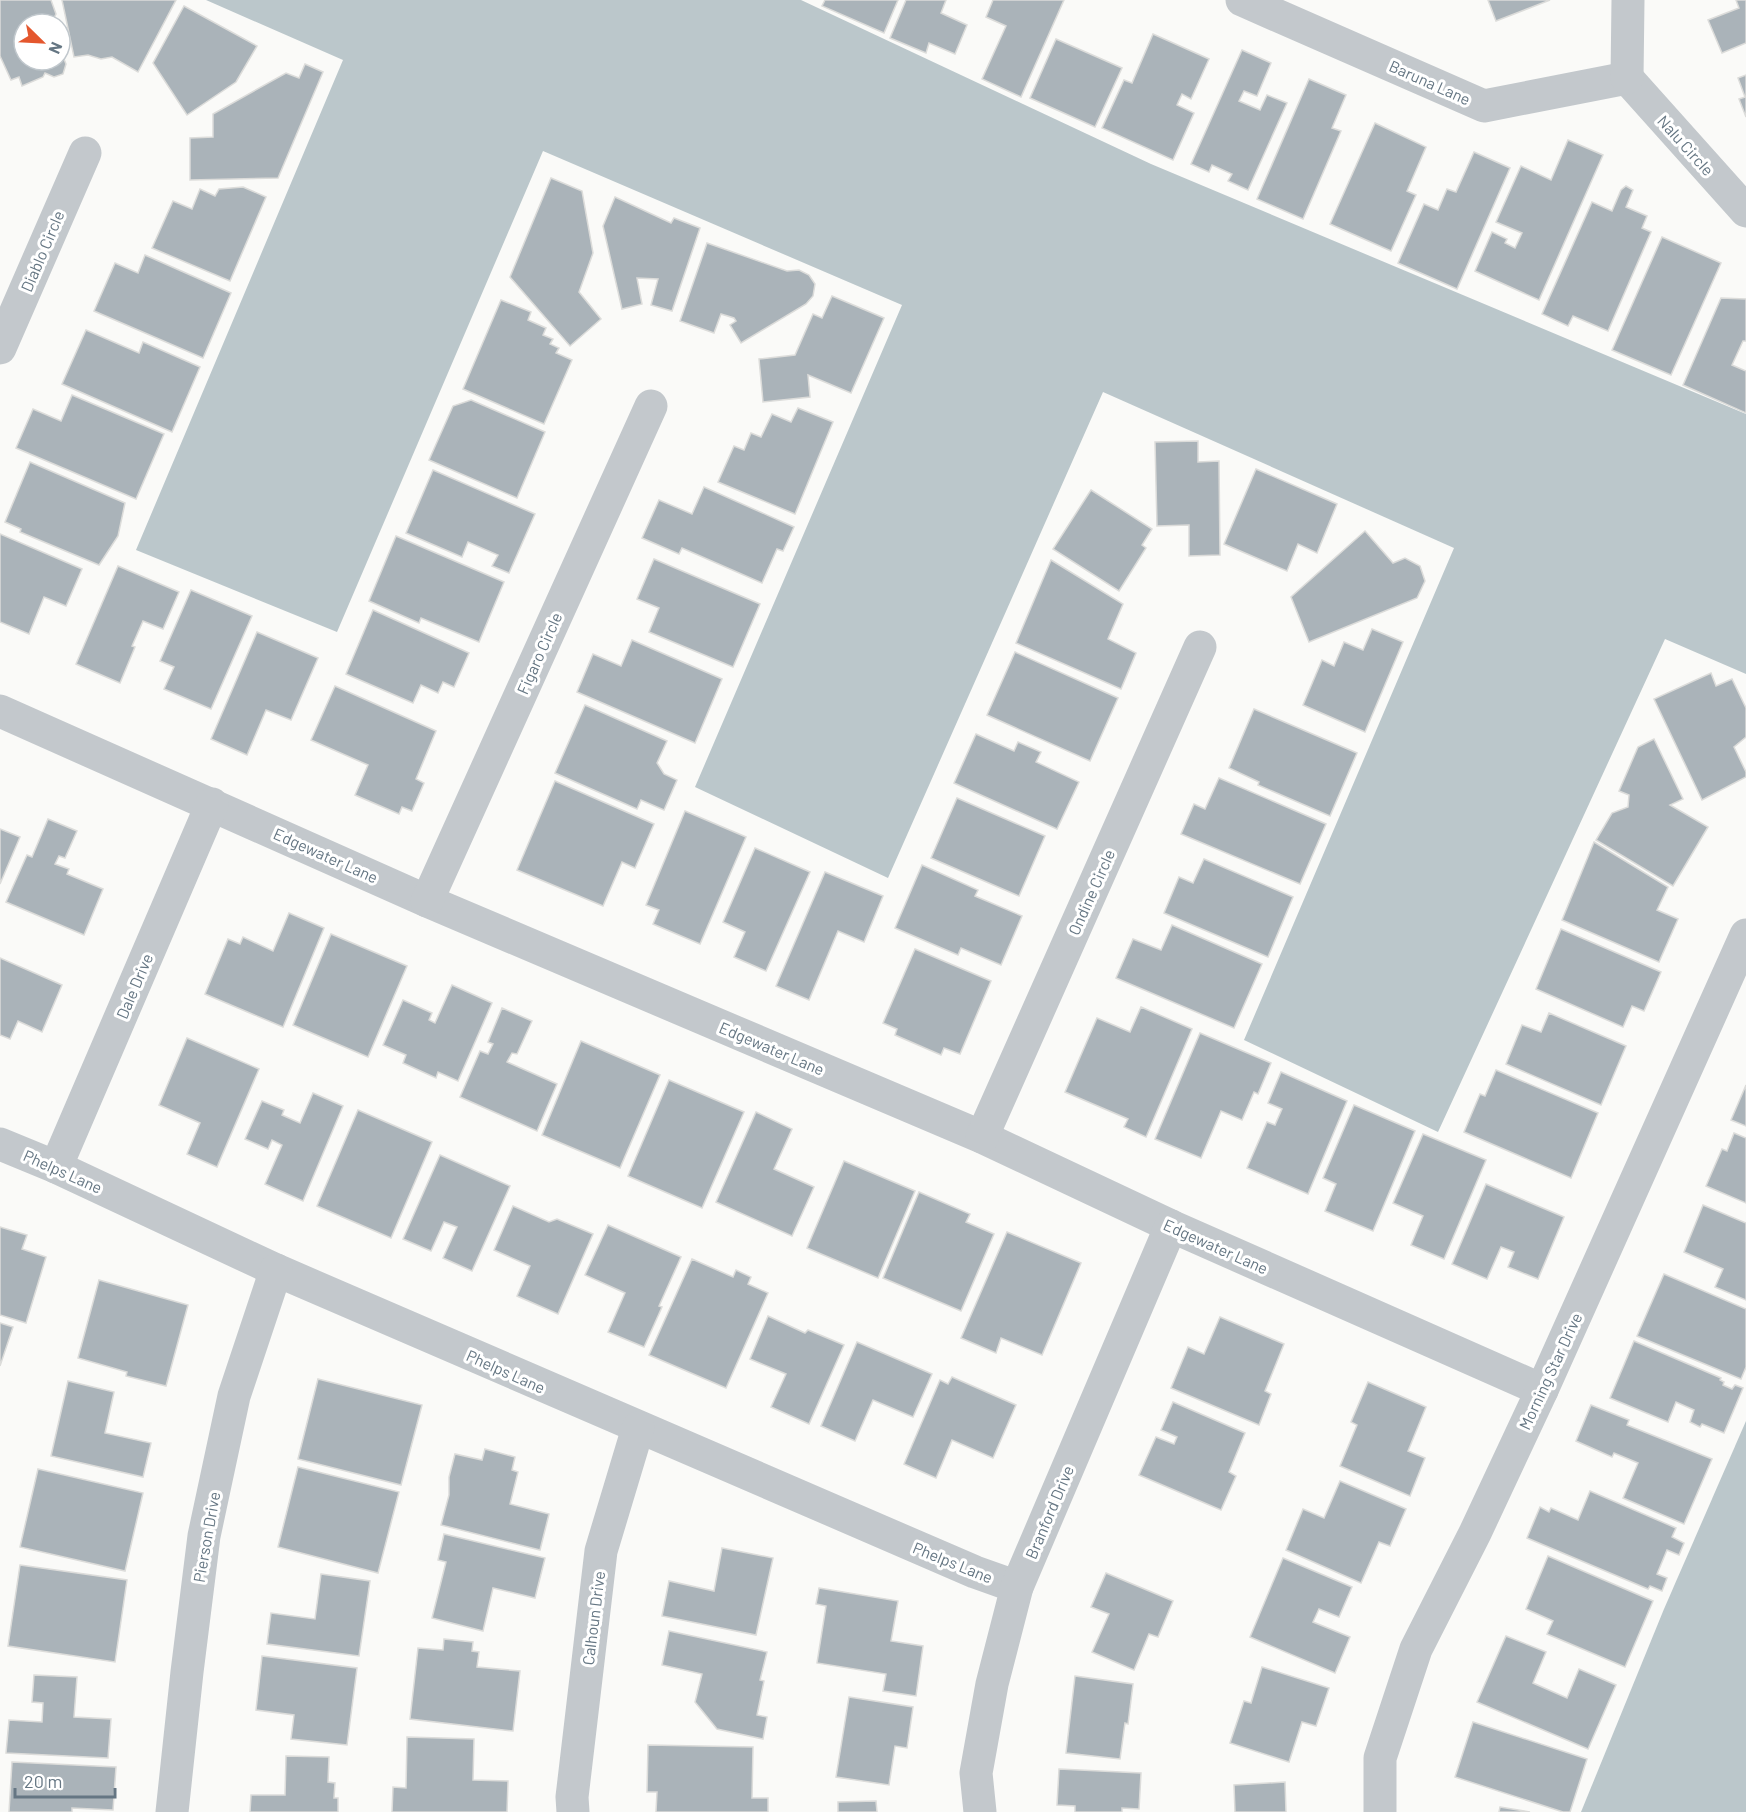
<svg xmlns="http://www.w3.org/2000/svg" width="1746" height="1812" viewBox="0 0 1746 1812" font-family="Barlow,sans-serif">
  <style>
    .water { fill: #bbc7cb }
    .building { fill: #aab3b9; stroke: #dcdcda; stroke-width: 1.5 }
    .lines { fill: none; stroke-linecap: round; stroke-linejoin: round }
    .minor { stroke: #c3c8cc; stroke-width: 33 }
    .labels { text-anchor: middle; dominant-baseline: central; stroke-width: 6; stroke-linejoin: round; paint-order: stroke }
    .street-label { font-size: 16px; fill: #657683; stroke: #fff }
  </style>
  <rect width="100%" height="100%" fill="#fafaf8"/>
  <!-- water -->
  <g class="water">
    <path d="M206 0H801L1151 164 1746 414V674L1665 639 1438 1132 1244 1040 1454 548 1103 392 888 878 695 787 902 305 543 151 337 632 136 550 343 60Z"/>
    <path d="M1746 1421V1812H1581L1664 1609Z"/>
  </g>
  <!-- building -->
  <g class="building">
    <path d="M0 0H51L56 14 51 24H24V60H60V49L66 64 63 74 54 77 45 73 43 77 22 86 19 77 11 80 0 56Z"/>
    <path d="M62 0H176L138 72 112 57 101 59 88 55 74 57Z"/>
    <path d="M825 0H898L884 33 822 6Z"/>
    <path d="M906 0H946L941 13 967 25 955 54 929 43 926 53 890 38Z"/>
    <path d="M993 0H1064L1021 97 982 79 1006 26 986 17Z"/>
    <path d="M1488 0H1550L1496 21Z"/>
    <path d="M1736 0H1746V43L1722 53 1708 20 1739 8Z"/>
    <path d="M184 6 257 46 236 82 187 115 153 63Z"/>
    <path d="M1153 34 1209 59 1191 99 1182 94 1177 105 1194 113 1173 160 1102 128 1124 80 1132 83Z"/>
    <path d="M1056 39 1122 68 1095 127 1030 98Z"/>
    <path d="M1242 50 1271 63 1257 96 1244 91 1239 101 1260 110 1267 95 1287 103 1248 190 1228 181 1232 174 1212 165 1209 172 1191 164Z"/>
    <path d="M305 64 323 72 278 178 190 180V138L213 137V114L286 73 299 78Z"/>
    <path d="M1746 75V117L1739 99 1745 97 1738 78Z"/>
    <path d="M1309 79 1346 95 1332 128 1341 131 1303 219 1257 199Z"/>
    <path d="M1375 123 1426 147 1407 191 1416 195 1391 251 1330 224Z"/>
    <path d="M1568 140 1603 155 1539 300 1475 271 1492 232 1507 239 1505 243 1515 248 1522 233 1496 222 1521 166 1551 180Z"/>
    <path d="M1474 152 1510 168 1457 289 1398 263 1424 204 1438 210 1447 189 1456 192Z"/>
    <path d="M551 178 582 191 593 253 579 292 601 319 570 346 510 277Z"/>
    <path d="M1626 186 1633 190 1626 207 1647 216 1642 228 1651 232 1608 331 1573 316 1568 326 1542 314 1592 202 1612 211 1621 190Z"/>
    <path d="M243 187 266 197 230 281 152 248 173 201 192 209 200 189 215 196 219 189Z"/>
    <path d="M615 197 671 223 674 218 700 228 672 311 651 305 658 279 637 278 642 304 622 309 603 226Z"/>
    <path d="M1662 237 1721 263 1671 375 1612 350Z"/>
    <path d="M707 243 787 271 799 270 809 275 815 284 813 296 806 304 741 343 730 325 736 321 734 318 721 314 714 333 680 321Z"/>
    <path d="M145 255 231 293 203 358 94 311 115 263 138 273Z"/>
    <path d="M832 296 884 318 851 393 808 375 810 397 763 402 759 359 795 355 813 314 822 318Z"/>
    <path d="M1721 298 1746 299V341H1743L1732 365 1746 371V413L1683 385Z"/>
    <path d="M501 300 531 312 528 320 546 328 543 335 553 339 550 344 559 348 556 353 572 360 544 424 463 389Z"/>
    <path d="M86 330 139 353 143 342 200 367 172 432 62 384Z"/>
    <path d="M72 395 164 434 136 499 16 448 33 409 61 421Z"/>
    <path d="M471 400 545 432 517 498 429 460 453 406Z"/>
    <path d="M798 408 833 422 795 514 718 482 734 446 744 450 751 433 761 437 772 414 791 422Z"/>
    <path d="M1198 441V462L1219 461 1220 555 1189 556V525L1157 526 1155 442Z"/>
    <path d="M30 462 125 503 118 536 99 565 20 532 21 529 5 522Z"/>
    <path d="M1256 469 1337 504 1317 553 1298 544 1287 571 1224 544Z"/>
    <path d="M433 470 535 514 509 573 492 566 498 555 468 542 462 557 406 533Z"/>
    <path d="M704 487 794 527 783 551 777 549 762 583 682 548 679 554 642 538 659 500 692 514Z"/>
    <path d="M1091 490 1152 529 1142 545 1146 548 1119 591 1053 549Z"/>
    <path d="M1365 531 1393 563 1405 558 1420 566 1425 581 1417 598 1309 642 1291 597Z"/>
    <path d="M0 534 82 569 66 606 44 597 29 634 0 622Z"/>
    <path d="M396 536 504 582 479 642 421 618 419 623 369 601Z"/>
    <path d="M654 559 760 604 733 667 649 632 659 608 637 599Z"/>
    <path d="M1051 560 1123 604 1108 639 1136 653 1121 689 1016 643Z"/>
    <path d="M118 566 179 592 163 629 143 621 132 646 135 647 120 683 76 664Z"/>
    <path d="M191 590 252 616 211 709 164 689 174 667 160 661Z"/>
    <path d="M373 610 469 653 454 687 443 682 438 693 421 685 413 703 346 674Z"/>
    <path d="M1372 629 1403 642 1365 732 1303 705 1322 660 1334 666 1344 642 1363 650Z"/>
    <path d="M257 632 318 658 291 720 266 710 247 755 211 739Z"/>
    <path d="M632 640 722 679 695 743 577 692 593 654 621 666Z"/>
    <path d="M1015 652 1118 698 1090 761 987 715Z"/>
    <path d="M1711 673 1716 686 1732 679 1746 708V737L1734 747 1746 772V777L1702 800 1654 699Z"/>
    <path d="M335 686 436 731 416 779 424 783 412 811 402 807 399 814 355 795 368 765 311 740Z"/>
    <path d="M585 705 667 741 657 763 664 774 677 780 664 810 641 800 637 809 555 773Z"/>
    <path d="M1254 709 1357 753 1330 816 1258 785 1259 782 1229 768Z"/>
    <path d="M976 734 1014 751 1018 742 1041 752 1036 762 1079 782 1057 829 954 783Z"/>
    <path d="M1654 739 1683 799 1670 805 1708 827 1673 886 1596 840 1612 813 1628 807 1629 795 1619 791 1638 747Z"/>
    <path d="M1219 778 1326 824 1300 884 1181 834 1194 804 1205 809Z"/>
    <path d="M555 781 654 824 635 868 622 862 603 906 517 870Z"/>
    <path d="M957 798 1045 836 1019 896 931 858Z"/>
    <path d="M685 811 746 837 700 944 653 924 659 910 646 905Z"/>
    <path d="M48 819 77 831 65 858 59 856 55 864 69 869 67 874 103 889 84 935 6 902 27 855 32 857Z"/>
    <path d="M0 829 20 837 0 884Z"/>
    <path d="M1594 842 1668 887 1657 910 1678 919 1659 962 1562 920Z"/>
    <path d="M755 848 810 872 766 971 734 957 745 932 723 922Z"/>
    <path d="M1204 859 1293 897 1268 957 1164 913 1179 877 1193 883Z"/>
    <path d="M922 865 978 890 975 896 1022 916 1001 965 961 948 958 955 895 928Z"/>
    <path d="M825 872 883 896 864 942 838 931 809 1000 776 986Z"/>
    <path d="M289 913 324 928 283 1027 205 994 228 939 240 944 243 937 273 951Z"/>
    <path d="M1172 925 1262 964 1234 1028 1116 978 1133 939 1161 950Z"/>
    <path d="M1561 929 1661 972 1644 1011 1632 1006 1623 1027 1536 989Z"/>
    <path d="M331 934 407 966 368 1057 293 1025Z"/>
    <path d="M915 949 991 981 960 1054 944 1048 941 1055 895 1035 897 1029 883 1023Z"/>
    <path d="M0 958 62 985 42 1032 18 1021 10 1039 0 1035Z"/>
    <path d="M452 985 492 1003 458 1081 438 1072 436 1078 403 1063 406 1055 383 1045 403 1000 432 1013 429 1020 435 1023Z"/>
    <path d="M1141 1007 1192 1029 1146 1137 1124 1127 1128 1119 1065 1092 1097 1018 1130 1032Z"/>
    <path d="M502 1008 532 1021 517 1054 512 1053 507 1062 557 1084 537 1131 460 1097 480 1051 488 1054 493 1044 488 1042Z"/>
    <path d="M1549 1013 1626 1046 1601 1105 1506 1064 1522 1025 1541 1032Z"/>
    <path d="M1200 1033 1271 1063 1258 1094 1254 1092 1242 1120 1221 1111 1201 1158 1155 1139Z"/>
    <path d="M187 1038 259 1069 217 1167 187 1154 200 1123 159 1105Z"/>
    <path d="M581 1041 660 1075 620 1168 542 1135Z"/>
    <path d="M1496 1070 1598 1113 1571 1178 1464 1132 1480 1094 1485 1096Z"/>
    <path d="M1281 1072 1347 1101 1308 1194 1247 1168 1267 1122 1275 1125 1282 1109 1268 1103Z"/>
    <path d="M669 1080 744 1112 702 1208 628 1176Z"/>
    <path d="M1746 1085V1126L1731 1120Z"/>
    <path d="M313 1093 343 1106 303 1201 265 1184 282 1145 272 1140 268 1149 245 1139 262 1101 284 1110 282 1115 300 1123Z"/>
    <path d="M1354 1105 1415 1131 1373 1231 1325 1211 1336 1184 1323 1178Z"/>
    <path d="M358 1110 432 1142 391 1238 317 1206Z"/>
    <path d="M756 1112 792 1129 774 1169 814 1187 792 1236 716 1202Z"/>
    <path d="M1734 1133 1746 1138V1203L1706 1186 1722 1149 1727 1151Z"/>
    <path d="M1423 1134 1486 1160 1444 1259 1411 1245 1423 1216 1393 1203Z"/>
    <path d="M440 1155 510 1186 472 1271 443 1258 457 1227 444 1222 431 1251 403 1239Z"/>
    <path d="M844 1161 915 1191 878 1278 807 1248Z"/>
    <path d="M1486 1184 1564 1217 1538 1279 1508 1267 1514 1252 1501 1247 1487 1279 1452 1264Z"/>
    <path d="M919 1192 970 1214 966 1222 994 1234 961 1311 883 1278Z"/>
    <path d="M1703 1205 1746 1223V1300L1715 1287 1723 1269 1684 1252Z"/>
    <path d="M513 1206 549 1222 557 1219 593 1234 558 1314 517 1296 530 1266 494 1250Z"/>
    <path d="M608 1225 681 1257 659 1306 662 1307 644 1347 608 1332 625 1293 585 1275Z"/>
    <path d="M0 1227 27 1235 22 1249 46 1257 26 1323 0 1315Z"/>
    <path d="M1007 1232 1081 1263 1042 1355 1001 1338 996 1353 961 1338Z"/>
    <path d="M692 1259 733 1277 736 1270 751 1277 748 1284 768 1293 726 1388 649 1355Z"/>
    <path d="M1664 1274 1746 1309V1367L1741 1379 1637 1336Z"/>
    <path d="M99 1280 188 1305 166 1386 126 1376 127 1372 78 1358Z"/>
    <path d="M768 1316 805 1333 808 1330 844 1345 809 1424 771 1407 786 1374 750 1359Z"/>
    <path d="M1220 1317 1284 1344 1265 1391 1271 1394 1259 1425 1171 1388 1188 1347 1204 1354Z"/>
    <path d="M0 1323 13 1327 0 1366Z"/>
    <path d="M1634 1341 1721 1378 1720 1380 1724 1382 1723 1385 1732 1389 1735 1385 1743 1388 1724 1433 1702 1424 1700 1427 1690 1422 1694 1410 1676 1402 1668 1422 1610 1398Z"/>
    <path d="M857 1342 932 1374 913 1417 873 1400 855 1441 821 1426Z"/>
    <path d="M952 1377 1016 1405 993 1458 952 1440 936 1478 904 1464 940 1380 948 1384Z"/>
    <path d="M318 1379 422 1405 401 1485 298 1459Z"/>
    <path d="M68 1381 114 1392 105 1433 151 1443 143 1477 51 1456Z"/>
    <path d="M1368 1382 1426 1407 1408 1451 1425 1458 1410 1496 1340 1466 1357 1425 1351 1422Z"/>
    <path d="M1173 1402 1245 1433 1229 1472 1236 1476 1221 1510 1139 1475 1156 1437 1174 1444 1177 1437 1161 1430Z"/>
    <path d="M1591 1405 1629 1420 1627 1425 1712 1459 1684 1524 1623 1498 1638 1463 1614 1453 1612 1457 1576 1441Z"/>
    <path d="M485 1449 515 1457 512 1470 518 1472 510 1504 549 1514 540 1550 441 1525 449 1495V1477L455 1454 482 1460Z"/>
    <path d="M298 1467 399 1492 378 1573 278 1547Z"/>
    <path d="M38 1469 143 1493 125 1571 20 1547Z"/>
    <path d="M1340 1481 1406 1509 1390 1546 1379 1542 1361 1583 1286 1550 1303 1509 1324 1518Z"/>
    <path d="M1590 1491 1676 1528 1672 1537 1684 1543 1679 1555 1667 1550 1657 1574 1667 1578 1662 1591 1650 1586 1648 1589 1527 1538 1540 1507 1549 1512 1551 1508 1578 1520Z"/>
    <path d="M444 1534 545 1558 535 1598 493 1588 483 1631 432 1618 446 1562 438 1560Z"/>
    <path d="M722 1548 773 1558 756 1635 662 1616 669 1581 714 1591Z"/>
    <path d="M1548 1556 1653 1601 1625 1667 1547 1634 1553 1621 1526 1609Z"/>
    <path d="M1283 1558 1352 1587 1339 1617 1319 1609 1313 1622 1350 1637 1335 1673 1250 1637Z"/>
    <path d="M20 1565 127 1580 115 1662 8 1646Z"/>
    <path d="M1106 1573 1173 1601 1158 1637 1149 1634 1134 1670 1092 1652 1109 1614 1091 1607Z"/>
    <path d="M321 1574 370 1581 359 1656 267 1644 271 1613 315 1619Z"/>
    <path d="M819 1588 898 1601 891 1641 923 1646 916 1696 883 1691 886 1674 817 1663 826 1606 816 1604Z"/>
    <path d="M669 1631 767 1652 760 1680 764 1681 757 1715 767 1717 763 1739 717 1729 695 1702 702 1674 662 1665Z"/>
    <path d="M1506 1636 1546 1652 1533 1683 1567 1698 1579 1669 1616 1685 1588 1749 1477 1702Z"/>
    <path d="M444 1639 473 1642 472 1651 479 1652 477 1667 520 1671 513 1731 410 1719 418 1648 443 1650Z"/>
    <path d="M262 1656 357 1668 347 1745 291 1739 294 1715 256 1710Z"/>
    <path d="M1262 1667 1329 1688 1316 1726 1302 1722 1289 1762 1230 1743 1244 1701 1251 1703Z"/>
    <path d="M34 1675 77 1677 74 1717 111 1719 108 1758 6 1753 9 1720 42 1722 43 1703 32 1702Z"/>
    <path d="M1075 1676 1133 1684 1128 1724 1125 1723 1120 1759 1066 1753Z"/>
    <path d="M849 1697 913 1707 907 1748 895 1746 889 1785 836 1777Z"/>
    <path d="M1473 1722 1587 1759 1570 1812H1563L1455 1777Z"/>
    <path d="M407 1737 474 1739 473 1780 508 1781 507 1812H392L393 1787 406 1788Z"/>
    <path d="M648 1745 753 1747 752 1798H768V1812H656L657 1792H647Z"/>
    <path d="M286 1756 329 1757 328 1782 335 1783 334 1798H338V1812H250L251 1795H285Z"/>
    <path d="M12 1762 116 1767 113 1810 72 1808V1812H9Z"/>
    <path d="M1059 1769 1141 1773 1139 1809 1122 1808V1812H1075V1806L1057 1805Z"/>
    <path d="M1285 1782 1286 1812H1235L1234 1785Z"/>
    <path d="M876 1801 877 1812H838V1802Z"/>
    <path d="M1500 1807 1530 1812H1499Z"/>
  </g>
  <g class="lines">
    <!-- minor -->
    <g class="minor">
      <path d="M1242 0 1484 106 1627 78"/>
      <path d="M1627 78 1746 211"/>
      <path d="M1627 78 1628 0"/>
      <path d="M0 348 85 153"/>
      <path d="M0 711 427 901 982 1137 1171 1226 1542 1390"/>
      <path d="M427 901 651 406"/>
      <path d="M982 1137 1200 647"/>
      <path d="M0 1144 56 1167 276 1270 975 1572 1017 1587"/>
      <path d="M56 1167 212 804"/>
      <path d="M172 1812 187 1672 204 1536 234 1396 276 1270"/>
      <path d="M573 1812 572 1797 601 1551 638 1428"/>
      <path d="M980 1812 976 1773 992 1684 1017 1587 1171 1226"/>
      <path d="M1380 1812V1758L1416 1649 1475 1533 1542 1390 1746 935"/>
    </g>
  </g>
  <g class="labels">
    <!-- street labels -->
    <g class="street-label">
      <text transform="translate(1430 82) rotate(24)">Baruna Lane</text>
      <text transform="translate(1686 145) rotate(48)">Nalu Circle</text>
      <text transform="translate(42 251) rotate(-67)">Diablo Circle</text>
      <text transform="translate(539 653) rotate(-66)">Figaro Circle</text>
      <text transform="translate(326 855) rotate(24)">Edgewater Lane</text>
      <text transform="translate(1091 892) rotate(-66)">Ondine Circle</text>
      <text transform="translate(134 986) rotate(-67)">Dale Drive</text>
      <text transform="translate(772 1048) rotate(23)">Edgewater Lane</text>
      <text transform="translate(63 1171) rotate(24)">Phelps Lane</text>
      <text transform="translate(1216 1246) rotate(24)">Edgewater Lane</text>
      <text transform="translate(506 1371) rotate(24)">Phelps Lane</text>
      <text transform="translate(1550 1371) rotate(-65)">Morning Star Drive</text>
      <text transform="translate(1049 1512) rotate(-67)">Branford Drive</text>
      <text transform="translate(206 1537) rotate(-80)">Pierson Drive</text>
      <text transform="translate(953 1562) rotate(22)">Phelps Lane</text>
      <text transform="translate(593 1618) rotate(-83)">Calhoun Drive</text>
    </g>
  </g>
  <!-- north arrow -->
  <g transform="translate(42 42) rotate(114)"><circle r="28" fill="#ffffff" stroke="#c1c8cd" stroke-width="1.5"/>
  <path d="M0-4.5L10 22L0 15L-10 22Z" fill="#e4572e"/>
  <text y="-9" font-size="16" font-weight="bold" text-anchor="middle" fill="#657683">N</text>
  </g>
  <!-- scale -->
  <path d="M15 1788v9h100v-9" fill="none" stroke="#657683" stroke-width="3"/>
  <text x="24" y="1788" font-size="18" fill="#657683" stroke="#ffffff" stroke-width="4.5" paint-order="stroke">20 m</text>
</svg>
